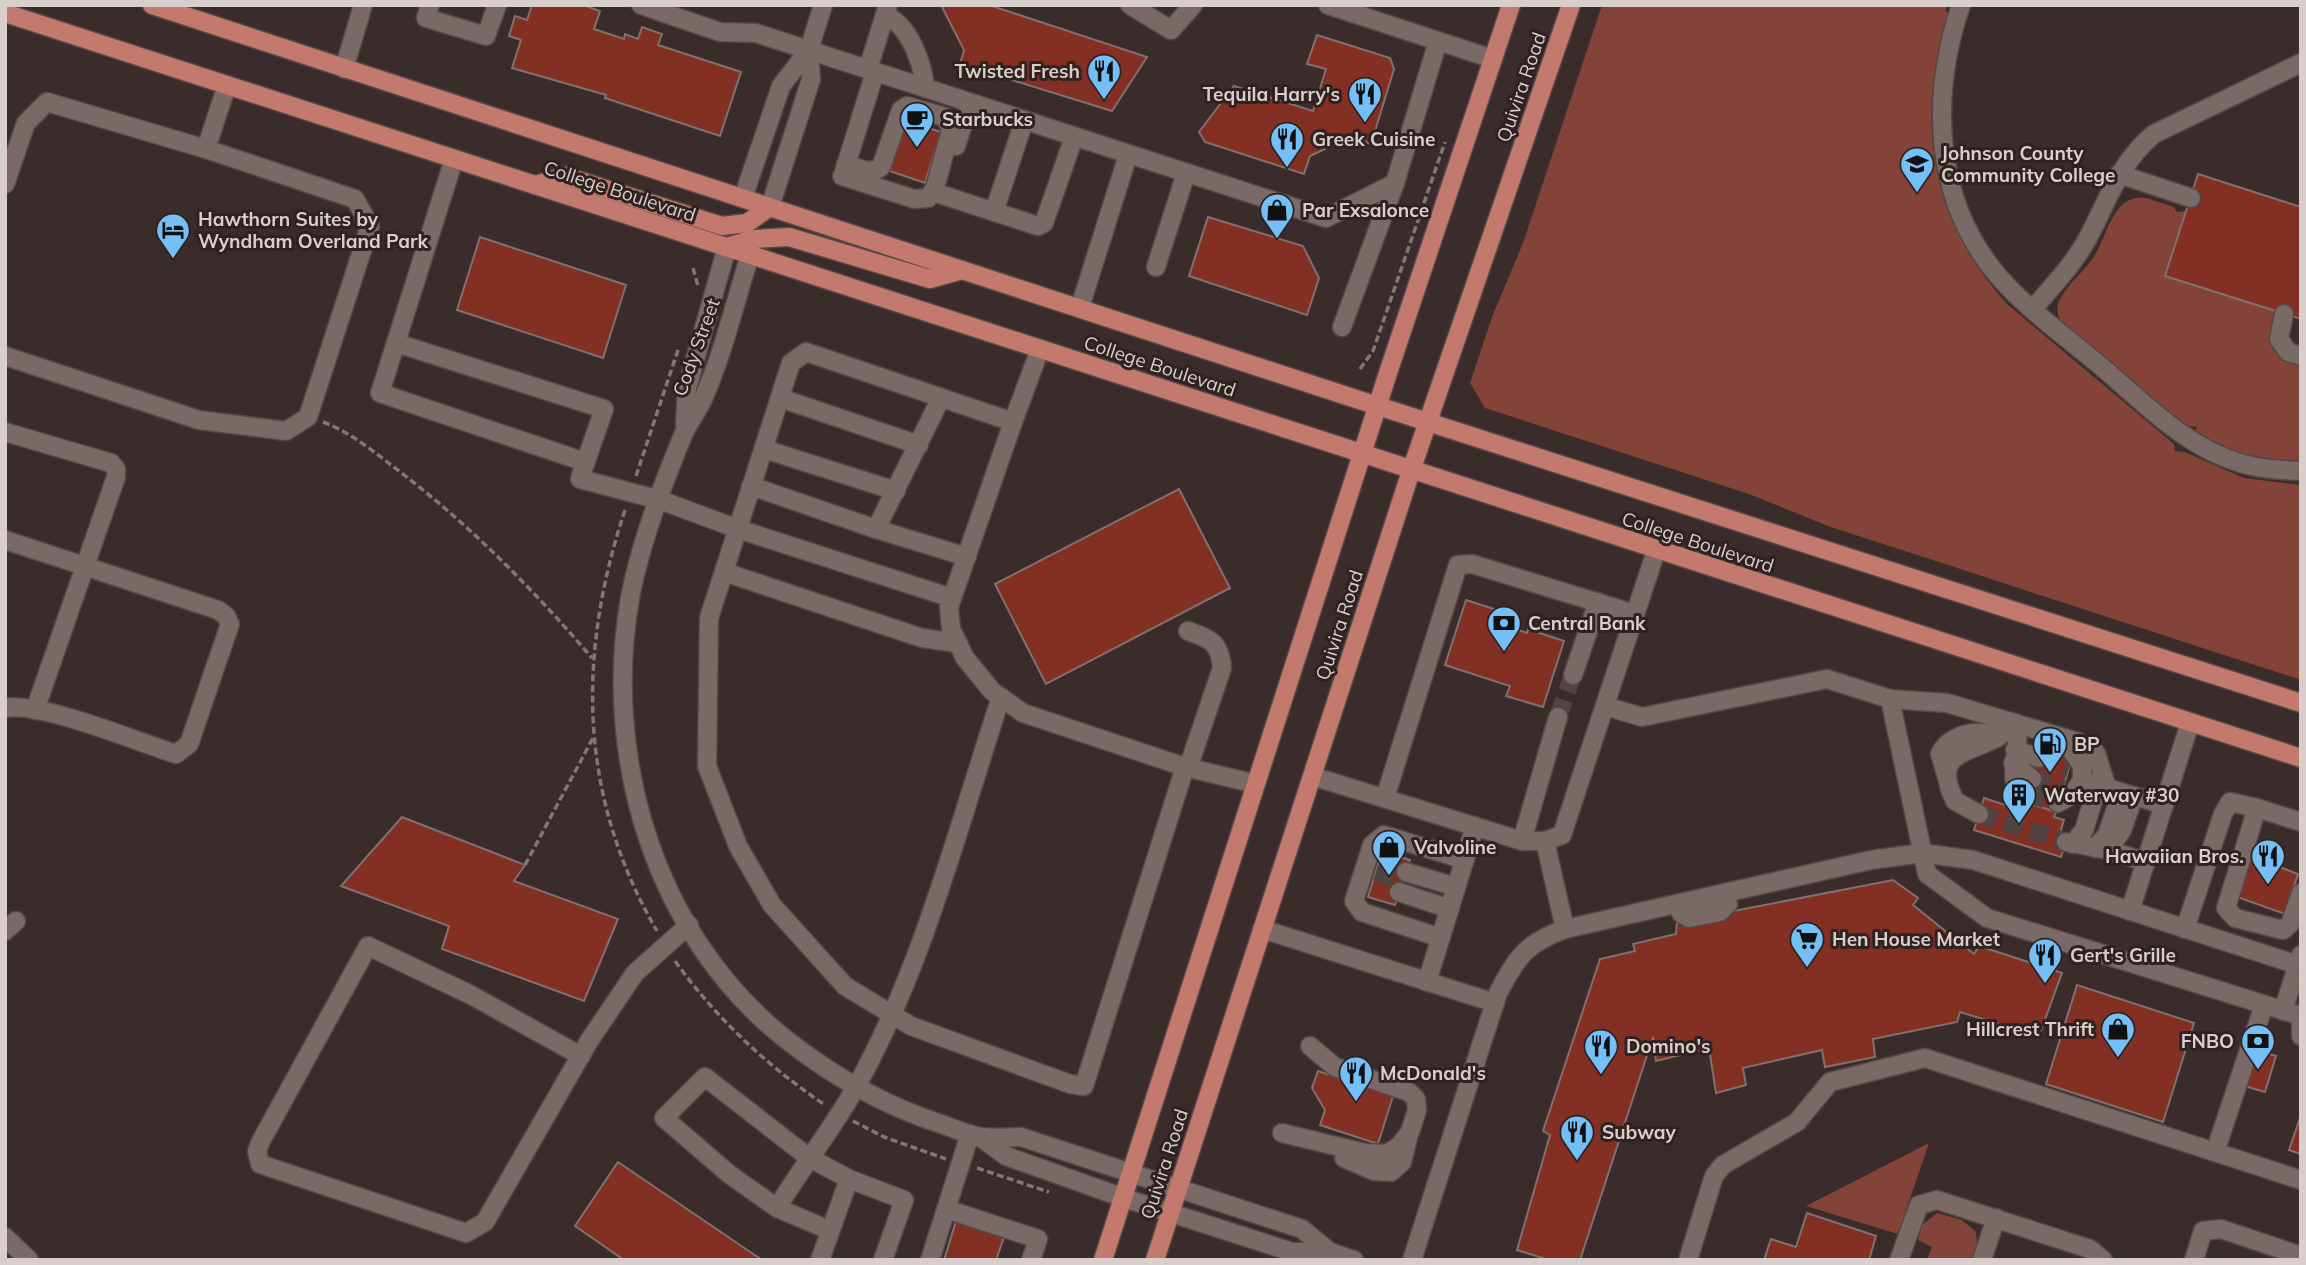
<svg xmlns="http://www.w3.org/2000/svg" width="2306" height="1265" viewBox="0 0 2306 1265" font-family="Mulish,sans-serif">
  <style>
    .green { fill: #834339 }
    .building { fill: #832f24; stroke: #80716e; stroke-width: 2 }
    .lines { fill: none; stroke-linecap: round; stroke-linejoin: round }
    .minor-tunnel { stroke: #514442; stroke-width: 18; stroke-dasharray: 18 9; stroke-linecap: butt }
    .minor-casing { stroke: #544846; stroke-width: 21 }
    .major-casing { stroke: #544846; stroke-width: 21 }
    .path { stroke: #837775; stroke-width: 3.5; stroke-dasharray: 7 3.5; stroke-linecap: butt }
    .minor { stroke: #796a68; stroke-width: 18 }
    .major { stroke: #c3796d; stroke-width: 18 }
    .labels { text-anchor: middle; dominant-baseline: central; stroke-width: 6; stroke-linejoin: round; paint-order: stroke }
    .poi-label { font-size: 19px; font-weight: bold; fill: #d8cfcd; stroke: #2f2220; text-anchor: start }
    .street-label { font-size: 19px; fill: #d8cfcd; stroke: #2f2220 }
  </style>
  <rect width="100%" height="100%" fill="#392c2a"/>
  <!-- green -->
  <g class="green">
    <path d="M1602 5H1952L1947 6 1945 11 1949 13 1948 20C1914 125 1933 222 2007 304L2174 444 2175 451 2185 452 2244 478 2301 485V680L1828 526 1749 494 1485 408 1470 383 1492 317 1523 243Z"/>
    <path d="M2135 198H2146L2174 207 2177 212 2186 211 2165 276 2279 312 2277 320 2301 360V463C2267 460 2221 456 2195 430L2197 427 2186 426 2060 321C2057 313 2056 306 2060 299 2068 283 2085 271 2095 255 2106 237 2112 203 2135 198Z"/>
    <path d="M1929 1143 1898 1234 1806 1206Z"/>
    <path d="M1937 1213 1962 1220 1976 1232 1977 1244 1971 1260H1927L1932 1247 1918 1240 1922 1225Z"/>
  </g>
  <!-- building -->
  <g class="building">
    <path d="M532 5H583L600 11 594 29 624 39 625 34 638 39 642 27 662 34 658 45 741 72 720 136 605 98 606 95 512 68 521 40 509 36 515 16 527 20Z"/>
    <path d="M941 5H989L1147 57 1112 111 960 64 964 50Z"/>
    <path d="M1317 35 1390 58 1394 69 1371 144 1350 137 1310 156 1304 174 1205 142 1199 132 1234 86 1313 111 1326 69 1307 64Z"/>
    <path d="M906 121 941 132 925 183 890 171Z"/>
    <path d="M2198 174 2301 207V319L2165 276Z"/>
    <path d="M1208 217 1303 246 1319 278 1307 315 1189 276Z"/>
    <path d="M480 237 626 285 603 358 457 310Z"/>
    <path d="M1179 489 1230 588 1046 684 995 584Z"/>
    <path d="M1466 600 1519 617 1515 629 1527 633 1528 629 1564 641 1543 707 1506 696 1510 686 1445 665Z"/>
    <path d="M2045 738 2075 748 2056 812 2024 802Z"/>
    <path d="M1984 798 2008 806 2011 798 2056 812 2054 817 2064 820 2060 833 2068 836 2061 857 1974 830Z"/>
    <path d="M402 817 525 865 514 881 618 919 584 1001 442 949 449 926 341 886Z"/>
    <path d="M1382 851 1410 860 1395 905 1368 897Z"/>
    <path d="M2251 856 2298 874 2285 914 2237 897Z"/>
    <path d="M1893 880 1918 898 1913 905 1974 954 1979 946 2062 973 2039 1036 1960 1012 1957 1022 1873 1039 1875 1057 1825 1067 1822 1050 1743 1068 1746 1085 1716 1093 1709 1048 1656 1061 1653 1037 1580 1260H1549L1517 1250 1550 1135 1543 1131 1600 959 1635 951 1633 944 1676 934 1677 922Z"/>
    <path d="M2077 985 2194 1023 2163 1122 2046 1084Z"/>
    <path d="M2252 1049 2276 1056 2265 1092 2241 1085Z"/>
    <path d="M1318 1071 1393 1096 1378 1144 1320 1125 1325 1110 1312 1088Z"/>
    <path d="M2301 1115V1154L2289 1150Z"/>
    <path d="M618 1162 762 1260H624L575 1226Z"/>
    <path d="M1807 1213 1876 1236 1869 1260H1764L1771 1239 1796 1247Z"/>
    <path d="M956 1221 1004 1237 996 1260H944Z"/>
  </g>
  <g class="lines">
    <!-- minor-tunnel -->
    <g class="minor-tunnel">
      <path d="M1558 717 1573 675"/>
      <path d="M2044 743 2073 753"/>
      <path d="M2039 758 2069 769"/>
      <path d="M2032 779 2063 789"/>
      <path d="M2027 794 2058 803"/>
      <path d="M1979 814 2066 842"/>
      <path d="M1376 872 1403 881"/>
    </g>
    <!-- minor casing -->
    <g class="minor-casing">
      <g id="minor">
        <path d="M430 5 426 18 486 36 497 5"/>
        <path d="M641 5 720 32 756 33 1326 218 1395 183 1438 41"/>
        <path d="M1130 5 1171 30 1193 5"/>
        <path d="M1328 5 1493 59"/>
        <path d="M1961 5C1930 97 1933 200 1999 277 2029 311 2069 339 2103 368 2144 403 2185 446 2237 462 2258 469 2280 470 2301 471"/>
        <path d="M885 15C909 25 923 63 925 88"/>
        <path d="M344 69 363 5"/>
        <path d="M868 69 888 5"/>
        <path d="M956 146 970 103"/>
        <path d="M206 149 227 85"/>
        <path d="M454 159 380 393 585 462 580 479 660 500 738 529 952 598"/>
        <path d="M2119 174 2191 198"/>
        <path d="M843 175 875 72"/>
        <path d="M842 176 914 199 928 198 935 188 951 129 945 117 907 106 901 110 881 167C870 175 857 168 846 164"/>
        <path d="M5 184 26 123 47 102 206 149 355 199 370 226 308 417 286 431 199 420 5 356"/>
        <path d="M933 192 1038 226 1044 223 1074 137"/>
        <path d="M743 198 781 86 809 50"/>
        <path d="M770 207 811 79 809 50 823 5"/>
        <path d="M994 212 1024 121"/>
        <path d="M750 255C735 302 723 354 703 399 698 411 689 421 684 433 663 483 640 545 630 598 602 757 655 934 783 1037 833 1077 884 1106 944 1125 956 1129 969 1136 982 1137 994 1139 1008 1137 1021 1137L1302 1229 1330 1252"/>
        <path d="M1156 267 1186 173"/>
        <path d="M1080 307 1128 155"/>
        <path d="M2033 309C2053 285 2076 262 2090 234 2109 197 2121 161 2154 134L2301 63"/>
        <path d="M2284 314 2279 339 2288 352 2301 356"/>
        <path d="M1342 327 1395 183"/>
        <path d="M396 343 604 409 585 464"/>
        <path d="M1040 349 1013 422 806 352 791 363 709 618 707 766 738 846 772 905 845 986 911 1026 1070 1084 1084 1086 1185 767 1256 784"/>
        <path d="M780 398 919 445"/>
        <path d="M1013 422 949 607 951 629 965 658 992 691 1023 713 1185 767"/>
        <path d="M685 424 687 388 727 247"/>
        <path d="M5 432 111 463 116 469V477L35 710"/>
        <path d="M764 449 896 491"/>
        <path d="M751 486 876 529 941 398"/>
        <path d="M876 529 967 557"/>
        <path d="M5 540 218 610 226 616 230 624 189 744 176 754C138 742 39 701 5 708"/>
        <path d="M724 572 922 638 958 643"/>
        <path d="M1188 631C1210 639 1220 642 1222 668L1188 768"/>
        <path d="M1573 675 1598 602"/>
        <path d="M1890 699 1947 703 2078 742 2096 753 2107 788 2164 805"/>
        <path d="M1605 706 1642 717 1827 679 1890 699 1927 874 1987 918 2301 1016"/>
        <path d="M2015 750 2039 758"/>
        <path d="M2073 753 2082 765V780"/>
        <path d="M2013 763 2032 779"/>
        <path d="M1312 776 1522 841H1545L1562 835 1656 551"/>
        <path d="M1947 777 1940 754C1949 734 1981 727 1997 738"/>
        <path d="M1385 798 1458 565 1472 564 1635 614"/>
        <path d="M2058 803 2072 795 2082 780 2101 786"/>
        <path d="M2257 808 2226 908 2235 918 2283 930 2290 924 2301 893"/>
        <path d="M1979 814 1955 801C1930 751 1969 754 1998 737 2004 733 2009 727 2015 723 2022 744 2010 765 2016 788L2027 794"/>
        <path d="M1522 841 1558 717"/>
        <path d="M1545 841 1565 929"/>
        <path d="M2066 842 2108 850 2146 862"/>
        <path d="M2073 844 2084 830 2097 788H2107"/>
        <path d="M2095 848 2107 835 2121 793"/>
        <path d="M2108 850 2122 830 2134 796"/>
        <path d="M1406 872 1456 887"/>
        <path d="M1399 892 1450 909"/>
        <path d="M1677 904 1681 913 1689 918 1720 912 1728 904 1725 893"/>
        <path d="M2130 911 2190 723"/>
        <path d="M1262 929 1495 1003"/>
        <path d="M2185 929 2223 814 2230 802 2257 808 2301 822"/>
        <path d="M5 931 16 921"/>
        <path d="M1441 938 1362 912 1354 901 1372 845 1384 835 1465 860"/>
        <path d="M1427 982 1475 826"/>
        <path d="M2283 1011 2301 955"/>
        <path d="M2301 1021V1036"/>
        <path d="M581 1056 471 995 368 946 261 1141 257 1151 260 1164 466 1233 485 1222 589 1041 635 973 689 925"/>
        <path d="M1282 1133 1365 1153 1387 1154 1399 1146 1410 1132 1417 1110 1416 1099 1409 1092 1335 1067 1310 1046"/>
        <path d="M980 1137 1006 1156 1124 1198 1292 1252H1330L1354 1260"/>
        <path d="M2215 1152 2264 1005"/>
        <path d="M1344 1158 1374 1171 1391 1172 1402 1162 1408 1138"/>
        <path d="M849 1179 808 1157 705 1077 664 1118 729 1174 777 1208C802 1167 833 1128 856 1087 923 967 958 827 1001 697"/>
        <path d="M777 1208 829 1230"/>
        <path d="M946 1209 1038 1239 1031 1260"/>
        <path d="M5 1237 29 1260"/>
        <path d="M820 1260 849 1179 904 1200 883 1260"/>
        <path d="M930 1260 970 1134"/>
        <path d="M1412 1260 1498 993C1517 957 1526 943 1565 929L1871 860 1922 853 1973 860 2301 966"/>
        <path d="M1688 1260 1714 1176 1723 1165 1797 1122 1830 1082 1925 1058 2301 1180"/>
        <path d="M1899 1260 1919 1205 1937 1200 2090 1249 2103 1260"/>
        <path d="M1982 1260 1996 1218"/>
        <path d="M2194 1260 2203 1231 2221 1229 2301 1256"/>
      </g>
    </g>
    <!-- major casing -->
    <g class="major-casing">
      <g id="major">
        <path d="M152 5 1350 397 2301 703"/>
        <path d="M5 13 2301 758"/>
        <path d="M535 185 565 176 722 226 747 223 770 207"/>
        <path d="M727 247 754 239 789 237 930 279 962 270"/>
        <path d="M1103 1260 1388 373 1511 5"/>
        <path d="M1155 1260 1411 471 1571 5"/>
      </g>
    </g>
    <!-- path -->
    <g class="path">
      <path d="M693 268 698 286"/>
      <path d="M1360 369 1373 351 1445 142"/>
      <path d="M323 422C350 432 373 451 395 468 469 524 532 588 592 658"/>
      <path d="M636 476 679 347"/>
      <path d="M625 510C577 655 578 795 657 931"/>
      <path d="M525 865 593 738"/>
      <path d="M675 961C717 1019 766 1065 825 1105"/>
      <path d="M853 1121 884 1137 946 1159"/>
      <path d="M977 1168 1049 1192"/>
    </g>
    <!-- minor -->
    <use href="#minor" class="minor"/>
    <!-- major -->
    <use href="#major" class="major"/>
  </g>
  <!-- icons -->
  <defs>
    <g id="restaurant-pin" transform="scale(1.75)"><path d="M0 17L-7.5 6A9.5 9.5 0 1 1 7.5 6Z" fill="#74c0f6" stroke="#2f2220"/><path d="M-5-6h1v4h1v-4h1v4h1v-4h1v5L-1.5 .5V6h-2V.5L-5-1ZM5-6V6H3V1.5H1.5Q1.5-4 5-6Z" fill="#111"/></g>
    <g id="cafe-pin" transform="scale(1.75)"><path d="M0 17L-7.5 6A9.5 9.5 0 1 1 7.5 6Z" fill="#74c0f6" stroke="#2f2220"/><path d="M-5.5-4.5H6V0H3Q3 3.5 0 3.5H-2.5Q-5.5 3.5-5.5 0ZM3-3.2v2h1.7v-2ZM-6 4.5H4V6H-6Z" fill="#111"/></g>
    <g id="university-pin" transform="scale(1.75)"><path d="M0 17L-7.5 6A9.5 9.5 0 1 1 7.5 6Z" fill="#74c0f6" stroke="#2f2220"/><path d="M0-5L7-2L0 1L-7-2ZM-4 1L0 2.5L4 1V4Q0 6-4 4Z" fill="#111"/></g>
    <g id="shop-pin" transform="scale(1.75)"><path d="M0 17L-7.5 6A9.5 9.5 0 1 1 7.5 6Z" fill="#74c0f6" stroke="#2f2220"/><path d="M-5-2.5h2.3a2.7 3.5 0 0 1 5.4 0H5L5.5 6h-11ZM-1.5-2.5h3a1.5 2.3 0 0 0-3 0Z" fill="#111"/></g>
    <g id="hotel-pin" transform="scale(1.75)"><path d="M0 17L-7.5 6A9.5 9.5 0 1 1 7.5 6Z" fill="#74c0f6" stroke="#2f2220"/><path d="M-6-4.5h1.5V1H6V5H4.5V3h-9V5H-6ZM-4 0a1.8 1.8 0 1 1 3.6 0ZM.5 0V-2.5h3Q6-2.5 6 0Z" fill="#111"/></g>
    <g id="bank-pin" transform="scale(1.75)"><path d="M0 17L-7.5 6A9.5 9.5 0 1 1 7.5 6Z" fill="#74c0f6" stroke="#2f2220"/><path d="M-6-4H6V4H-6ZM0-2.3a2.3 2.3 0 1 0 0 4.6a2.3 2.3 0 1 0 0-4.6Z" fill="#111"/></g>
    <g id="fuel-pin" transform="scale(1.75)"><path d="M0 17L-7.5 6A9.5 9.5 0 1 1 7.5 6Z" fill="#74c0f6" stroke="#2f2220"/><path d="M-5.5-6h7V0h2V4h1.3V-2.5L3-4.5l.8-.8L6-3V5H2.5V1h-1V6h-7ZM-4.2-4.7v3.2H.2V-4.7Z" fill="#111"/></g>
    <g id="building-pin" transform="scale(1.75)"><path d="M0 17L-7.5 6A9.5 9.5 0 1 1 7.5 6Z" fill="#74c0f6" stroke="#2f2220"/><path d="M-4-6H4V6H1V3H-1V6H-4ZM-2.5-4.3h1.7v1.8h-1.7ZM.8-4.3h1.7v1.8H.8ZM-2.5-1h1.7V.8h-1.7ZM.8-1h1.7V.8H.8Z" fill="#111"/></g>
    <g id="supermarket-pin" transform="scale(1.75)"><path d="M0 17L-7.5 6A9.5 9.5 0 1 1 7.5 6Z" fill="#74c0f6" stroke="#2f2220"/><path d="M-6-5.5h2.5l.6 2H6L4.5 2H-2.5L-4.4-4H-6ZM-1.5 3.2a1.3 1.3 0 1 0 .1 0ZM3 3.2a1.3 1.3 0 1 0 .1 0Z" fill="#111"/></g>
  </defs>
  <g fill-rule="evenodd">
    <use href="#restaurant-pin" x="1104" y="71"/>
    <use href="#restaurant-pin" x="1365" y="94"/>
    <use href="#cafe-pin" x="917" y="119"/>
    <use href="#restaurant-pin" x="1287" y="139"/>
    <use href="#university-pin" x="1917" y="164"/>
    <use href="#shop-pin" x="1277" y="210"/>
    <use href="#hotel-pin" x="173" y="230"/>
    <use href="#bank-pin" x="1504" y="623"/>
    <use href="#fuel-pin" x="2050" y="744"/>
    <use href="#building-pin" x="2019" y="795"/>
    <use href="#shop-pin" x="1389" y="847"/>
    <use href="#restaurant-pin" x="2268" y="856"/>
    <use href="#supermarket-pin" x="1807" y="939"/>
    <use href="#restaurant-pin" x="2045" y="955"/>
    <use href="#shop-pin" x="2118" y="1029"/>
    <use href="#bank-pin" x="2258" y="1041"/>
    <use href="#restaurant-pin" x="1601" y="1046"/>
    <use href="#restaurant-pin" x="1356" y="1073"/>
    <use href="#restaurant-pin" x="1577" y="1132"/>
  </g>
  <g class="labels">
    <!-- poi labels -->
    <g class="poi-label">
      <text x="1080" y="71" text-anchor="end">Twisted Fresh</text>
      <text x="1340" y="94" text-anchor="end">Tequila Harry's</text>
      <text x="942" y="119">Starbucks</text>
      <text x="1312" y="139">Greek Cuisine</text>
      <text x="1941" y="153">Johnson County<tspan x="1941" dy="22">Community College</tspan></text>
      <text x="1302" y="210">Par Exsalonce</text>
      <text x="198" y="219">Hawthorn Suites by<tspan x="198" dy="22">Wyndham Overland Park</tspan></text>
      <text x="1528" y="623">Central Bank</text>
      <text x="2074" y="744">BP</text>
      <text x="2044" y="795">Waterway #30</text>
      <text x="1414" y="847">Valvoline</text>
      <text x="2244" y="856" text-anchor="end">Hawaiian Bros.</text>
      <text x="1832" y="939">Hen House Market</text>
      <text x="2070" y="955">Gert's Grille</text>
      <text x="2094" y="1029" text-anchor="end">Hillcrest Thrift</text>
      <text x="2234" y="1041" text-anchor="end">FNBO</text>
      <text x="1626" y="1046">Domino's</text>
      <text x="1380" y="1073">McDonald's</text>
      <text x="1602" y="1132">Subway</text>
    </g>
    <!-- street labels -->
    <g class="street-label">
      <text transform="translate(1521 87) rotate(-71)">Quivira Road</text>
      <text transform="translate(620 191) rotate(18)">College Boulevard</text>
      <text transform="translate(696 347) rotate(-70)">Cody Street</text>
      <text transform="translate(1160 366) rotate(18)">College Boulevard</text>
      <text transform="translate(1698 542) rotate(18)">College Boulevard</text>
      <text transform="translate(1339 625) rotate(-72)">Quivira Road</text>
      <text transform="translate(1164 1164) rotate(-72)">Quivira Road</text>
    </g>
  </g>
  <!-- border -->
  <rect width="2306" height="1265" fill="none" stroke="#d8cfcd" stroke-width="14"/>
</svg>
